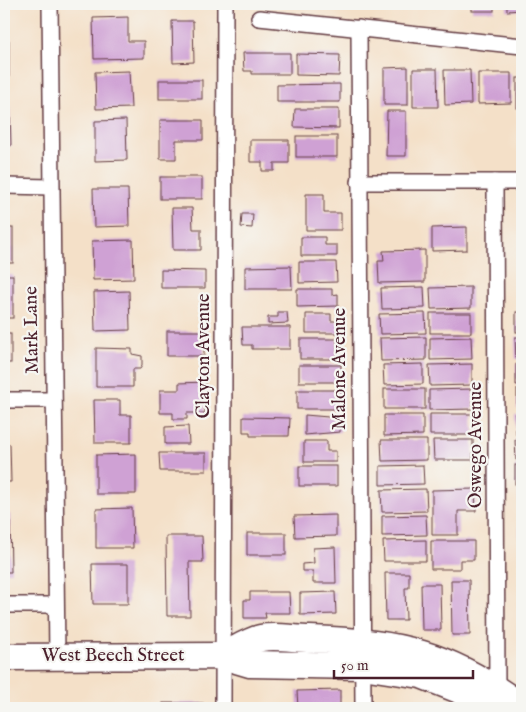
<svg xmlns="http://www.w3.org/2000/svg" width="526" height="712" viewBox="0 0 526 712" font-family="'IM FELL English',serif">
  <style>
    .building { fill: #cfa1d4 }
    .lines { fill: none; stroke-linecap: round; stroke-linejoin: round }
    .minor-casing { stroke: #643c43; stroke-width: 18 }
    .trunk-casing { stroke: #643c43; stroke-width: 29 }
    .minor { stroke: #fff; stroke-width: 15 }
    .trunk { stroke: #fff; stroke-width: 26 }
    .labels { text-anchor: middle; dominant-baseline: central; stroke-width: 4.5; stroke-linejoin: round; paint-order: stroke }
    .street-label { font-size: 19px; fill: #4a1f2b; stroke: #f6f6f2 }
  </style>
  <rect width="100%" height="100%" fill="#f6f6f2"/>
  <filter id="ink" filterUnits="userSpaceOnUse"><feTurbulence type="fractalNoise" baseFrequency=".02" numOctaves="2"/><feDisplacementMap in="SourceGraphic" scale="10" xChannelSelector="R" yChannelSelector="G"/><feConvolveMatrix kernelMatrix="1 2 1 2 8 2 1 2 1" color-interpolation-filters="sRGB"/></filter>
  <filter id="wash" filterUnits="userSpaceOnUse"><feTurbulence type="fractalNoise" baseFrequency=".0096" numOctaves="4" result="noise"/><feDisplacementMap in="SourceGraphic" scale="20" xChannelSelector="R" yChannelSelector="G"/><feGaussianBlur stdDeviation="1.12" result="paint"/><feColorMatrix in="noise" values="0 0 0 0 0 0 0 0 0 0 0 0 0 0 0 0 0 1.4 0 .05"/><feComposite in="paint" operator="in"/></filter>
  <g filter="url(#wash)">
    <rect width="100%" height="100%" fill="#f4e0c8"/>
    <g id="blocks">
      <!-- building -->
      <g class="building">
        <rect x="472" y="4" width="22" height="7"/>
        <path d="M507 4H522V10L507 11Z"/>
        <path d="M128 17V41H144V58L94 59 93 18Z"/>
        <path d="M172 21H193L194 62 173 63Z"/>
        <path d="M4 40H9V78L4 79Z"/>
        <path d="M243 53H290V74H252V71H244Z"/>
        <path d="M296 54 340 55 339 76 296 75Z"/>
        <path d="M408 67V105H384V68Z"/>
        <path d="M413 69H437L438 107H413Z"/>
        <path d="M444 70H470L471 104 445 105Z"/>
        <path d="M129 71 131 108 96 109 95 72Z"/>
        <path d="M478 73H511V103L478 104Z"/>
        <rect x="517" y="78" width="5" height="30"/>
        <rect x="159" y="80" width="43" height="19"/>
        <path d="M340 84V102H277V85Z"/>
        <path d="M4 107H10L11 146H4Z"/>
        <path d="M295 109H339V128L294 127Z"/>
        <path d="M387 111H406V156H386Z"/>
        <path d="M126 120 127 160 95 161V121Z"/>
        <path d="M160 120H203V140H176V159H160Z"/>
        <rect x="296" y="136" width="41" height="21"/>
        <path d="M250 140H289V163H274V171H262V162H250Z"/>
        <rect x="160" y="177" width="42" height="22"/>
        <path d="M93 189H128L129 226 94 227Z"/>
        <path d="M306 194H324V213H341V230H306Z"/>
        <path d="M172 208H192L193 229H201V250H173Z"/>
        <path d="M242 214H253L252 228 241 227Z"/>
        <rect x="520" y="216" width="2" height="26"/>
        <path d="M467 227V250L432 251V228Z"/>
        <rect x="4" y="228" width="9" height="35"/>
        <path d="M301 237H325V245H337V256H301Z"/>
        <path d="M133 240 134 279 93 280 92 241Z"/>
        <path d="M425 250V282L379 283 378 261H384L383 251Z"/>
        <path d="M299 262H336L337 282 299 283Z"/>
        <path d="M291 266 292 289H245V267Z"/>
        <path d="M161 270 205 271V288H161Z"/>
        <rect x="4" y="275" width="9" height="43"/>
        <path d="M424 287 425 308 382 309 381 288Z"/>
        <path d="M471 287V308L431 309 430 288Z"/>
        <path d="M297 289H332V295L338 294V306L297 307Z"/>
        <path d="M129 291 130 330 95 331 94 292Z"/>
        <path d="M278 312H287L288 323 268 324V317H278Z"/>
        <rect x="516" y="312" width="6" height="20"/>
        <path d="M425 313 426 333 380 334 379 314Z"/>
        <rect x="430" y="313" width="41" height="20"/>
        <path d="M306 314H331V321H340V333H306Z"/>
        <path d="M242 327H290V349H252V345H243Z"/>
        <rect x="167" y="331" width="37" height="25"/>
        <rect x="4" y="334" width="7" height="29"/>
        <path d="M426 337V360L381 361 380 338Z"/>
        <path d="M471 337 472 359 430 360V338Z"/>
        <path d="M515 337H522V359H516Z"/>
        <rect x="300" y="339" width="37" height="20"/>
        <path d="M96 348 132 349V354L142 356V366L140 369H133V387H96Z"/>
        <path d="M423 364V384L384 385 383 365Z"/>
        <path d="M472 364V385L430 386 429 365Z"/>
        <path d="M516 364H522V384L516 385Z"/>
        <rect x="299" y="365" width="42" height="17"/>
        <path d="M205 382V413H187V419H173V413H160V390H179V383Z"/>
        <rect x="384" y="389" width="41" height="20"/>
        <path d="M473 389V409L429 410V390Z"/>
        <rect x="517" y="389" width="5" height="20"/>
        <rect x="297" y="390" width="44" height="19"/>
        <path d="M94 400H120V415H131V443H95Z"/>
        <path d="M430 414H473L474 435H430Z"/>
        <path d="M515 414H522V435H516Z"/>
        <path d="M305 415 340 418V432L305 435Z"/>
        <path d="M384 415H423V435L384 436Z"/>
        <path d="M243 417 290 418 289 436H250V432H243Z"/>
        <path d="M188 426 189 444H165V427Z"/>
        <path d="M522 439V460H516L515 440Z"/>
        <path d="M381 440H427V460L382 461Z"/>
        <path d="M433 440H473V460H434Z"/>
        <path d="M304 441H327V451H336V462H304Z"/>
        <path d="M4 444H10L11 482H4Z"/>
        <path d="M159 453H206V471H160Z"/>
        <path d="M136 454V494H96V455Z"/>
        <path d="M423 465 424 484 380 485V466Z"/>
        <rect x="515" y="465" width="7" height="19"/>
        <rect x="299" y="466" width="38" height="20"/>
        <path d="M426 489 427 511 382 512 381 490Z"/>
        <path d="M475 489 476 511H458V535H432V490Z"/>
        <path d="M518 490H522V511H519Z"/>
        <path d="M132 508 133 548H96V509Z"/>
        <path d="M10 514 11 572H4V515Z"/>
        <path d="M336 515V536L295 537 294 516Z"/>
        <path d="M426 515 427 535 382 536V516Z"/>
        <rect x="519" y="515" width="3" height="22"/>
        <rect x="247" y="533" width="39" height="22"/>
        <path d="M166 536H202L203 562H189L190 616H167Z"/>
        <path d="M426 540V561H384L383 541Z"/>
        <path d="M431 541H474V560H460V569H431Z"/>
        <path d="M335 547 336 583H313V571H302V564L314 563 313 548Z"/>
        <path d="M92 564H128V604H93Z"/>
        <path d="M385 573H409V588H405L406 620H386Z"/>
        <path d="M451 580H469L470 635H452Z"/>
        <path d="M421 584H440L441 630H422Z"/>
        <path d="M250 592H289L290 613H265L266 618H244V600H250Z"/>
        <path d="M335 592 336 614 300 615V593Z"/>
        <path d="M340 690V708H298L297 691Z"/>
        <rect x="163" y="703" width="40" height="5"/>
      </g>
    </g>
  </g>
  <g filter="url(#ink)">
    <use href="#blocks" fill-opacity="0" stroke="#643c43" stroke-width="1"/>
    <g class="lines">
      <!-- minor casing -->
      <g class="minor-casing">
        <g id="minor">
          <path d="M50 4 57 657"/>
          <path d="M259 18 522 46"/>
          <path d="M359 28 363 708"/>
          <path d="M359 182H522"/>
          <path d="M495 182 497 695"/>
          <path d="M4 186 51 187"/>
          <path d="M4 400H53"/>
          <path d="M4 605H54"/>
          <path d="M223 708 225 4"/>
        </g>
      </g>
      <!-- trunk casing -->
      <g class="trunk-casing">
        <g id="trunk">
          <path d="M223 656C235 650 248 641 261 638 275 635 295 639 310 639 399 642 449 653 522 707"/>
          <path d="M4 657 223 656 250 664 362 666 421 675 459 690 486 708"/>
        </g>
      </g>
      <!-- minor -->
      <use href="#minor" class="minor"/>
      <!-- trunk -->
      <use href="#trunk" class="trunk"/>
    </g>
  </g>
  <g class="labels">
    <!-- street labels -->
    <g class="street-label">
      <text transform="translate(32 330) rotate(-91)">Mark Lane</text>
      <text transform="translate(204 356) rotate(-90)">Clayton Avenue</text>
      <text transform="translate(340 369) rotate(-90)">Malone Avenue</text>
      <text transform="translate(476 445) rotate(-90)">Oswego Avenue</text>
      <text x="113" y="656">West Beech Street</text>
    </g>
  </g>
  <!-- margin -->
  <rect width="526" height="712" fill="none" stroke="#f6f6f2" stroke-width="20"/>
  <!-- scale -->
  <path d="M334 670v8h139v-8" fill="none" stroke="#4a1f2b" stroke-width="2.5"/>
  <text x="341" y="670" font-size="15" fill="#4a1f2b" stroke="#f6f6f2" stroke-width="4" paint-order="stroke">50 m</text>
</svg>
